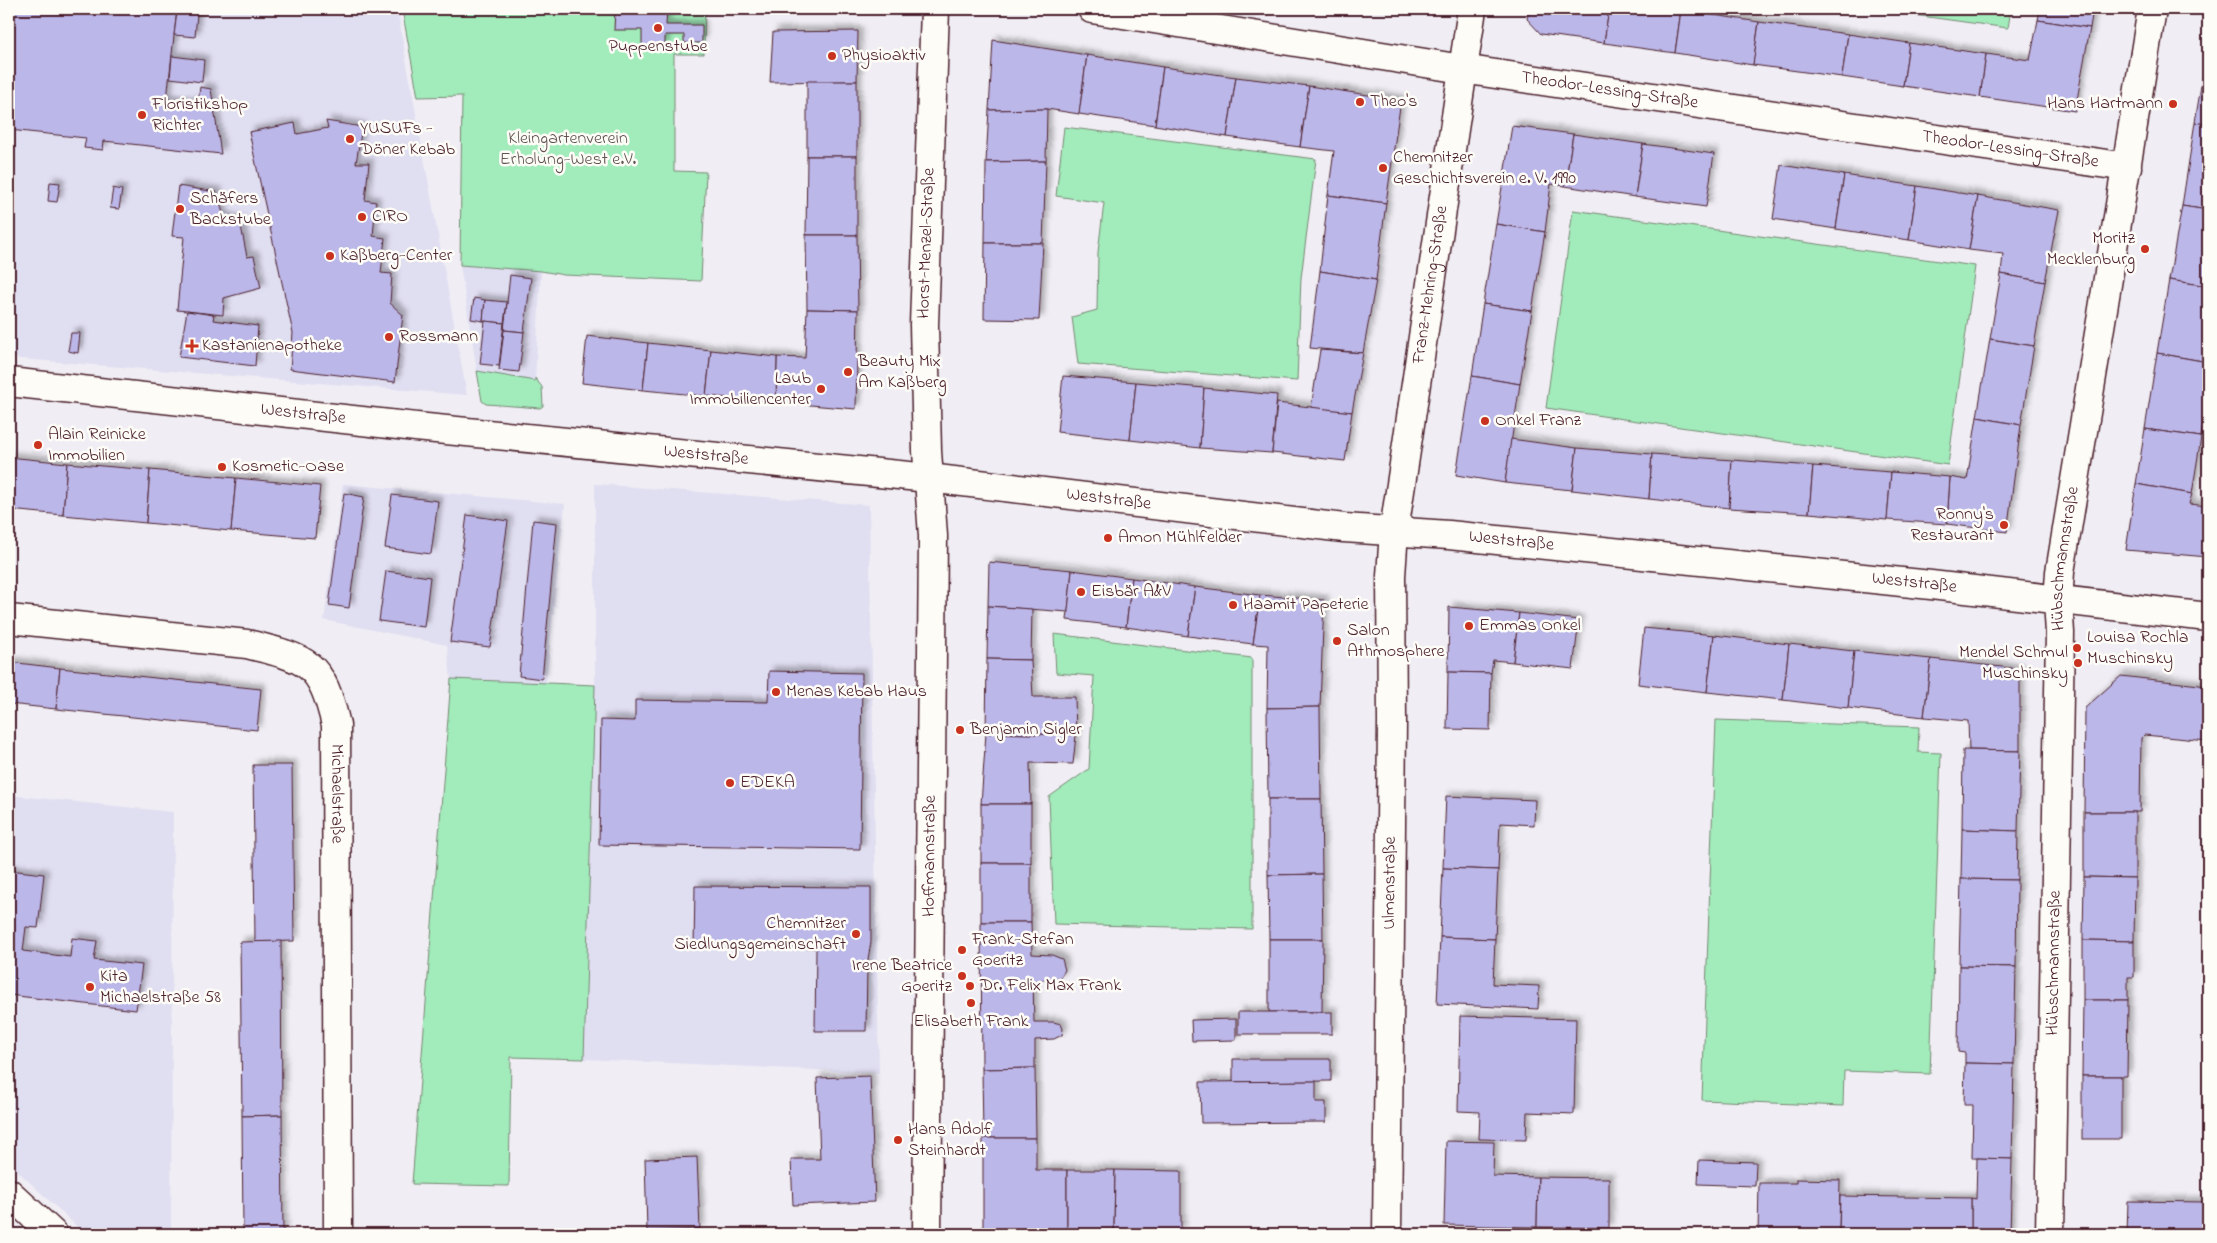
<svg xmlns="http://www.w3.org/2000/svg" width="2217" height="1243" viewBox="0 0 2217 1243" font-family="'Indie Flower',sans-serif">
  <style>
    .built { fill: #e0def1 }
    .green { fill: #a2ecbb; stroke: #768673 }
    .building { fill: #bcb7e9; stroke: #4a1f2b; filter: url(#shadow) }
    .lines { fill: none; stroke-linecap: round; stroke-linejoin: round }
    .street-casing { stroke: #4a1f2b; stroke-width: 31 }
    .secondary-casing { stroke: #4a1f2b; stroke-width: 31 }
    .street { stroke: #fdfcf7; stroke-width: 28 }
    .secondary { stroke: #fdfcf7; stroke-width: 28 }
    .poi-dot { fill: #c8321e; stroke: #fdfcf7; stroke-width: 2 }
    .labels { text-anchor: middle; dominant-baseline: central; stroke-width: 5; stroke-linejoin: round; paint-order: stroke }
    .poi-label { font-size: 18px; fill: #4a1f2b; stroke: #fdfcf7; text-anchor: start }
    .street-label { font-size: 18px; fill: #4a1f2b; stroke: #fdfcf7 }
    .park-label { font-size: 18px; fill: #60524f; stroke: #fdfcf7 }
  </style>
  <defs>
    <filter id="shadow"><feDropShadow dx="4.5" dy="-4.5" stdDeviation="2.5" flood-color="#0004"/></filter>
  </defs>
  <rect width="100%" height="100%" fill="#f0eef4"/>
  <filter id="ink" filterUnits="userSpaceOnUse"><feTurbulence type="fractalNoise" baseFrequency=".02" numOctaves="2"/><feDisplacementMap in="SourceGraphic" scale="10" xChannelSelector="R" yChannelSelector="G"/><feConvolveMatrix kernelMatrix="1 2 1 2 8 2 1 2 1" color-interpolation-filters="sRGB"/></filter>
  <g filter="url(#ink)">
    <!-- built -->
    <g class="built">
      <path d="M9 9H397L467 395 9 358Z"/>
      <path d="M460 265 541 271 535 381 477 371Z"/>
      <path d="M343 484 565 504 546 683 451 679 447 645 324 620Z"/>
      <path d="M595 484 869 505 879 1073 584 1059 595 685Z"/>
      <path d="M9 795 173 812 171 1234H85L9 1163Z"/>
    </g>
    <!-- green -->
    <g class="green">
      <path d="M402 9H705L704 54H674V171L706 172 701 281 564 275 541 271 460 265 462 96 418 97Z"/>
      <path d="M1870 9H2011L2008 28Z"/>
      <path d="M1064 127 1316 159 1301 278 1297 381 1078 364 1072 317 1097 310 1098 252 1104 203 1056 196Z"/>
      <path d="M1573 210 1975 266 1948 465 1546 408Z"/>
      <path d="M477 371 535 381V378L542 387 543 406 540 408 486 404 482 401Z"/>
      <path d="M1054 634 1252 658V929L1054 924 1049 797 1089 769 1094 676 1056 673Z"/>
      <path d="M451 679 595 685 584 1059 511 1057 509 1186 412 1184Z"/>
      <path d="M1716 720 1919 727 1918 752 1941 753 1930 1074 1844 1071 1843 1106 1702 1100Z"/>
    </g>
    <!-- building -->
    <g class="building">
      <path d="M9 9H177L167 99 198 103 200 87 211 89 221 154 104 141 103 150 84 148 86 138 9 130Z"/>
      <path d="M615 9H667L666 25H702V43H684V35H665V47L642 46V30H614Z"/>
      <path d="M1529 9H1609L1604 43 1541 34 1527 19Z"/>
      <path d="M1609 9 1681 10 1675 53 1604 43Z"/>
      <path d="M2040 9H2093L2090 28 2038 20Z"/>
      <path d="M1681 10 1759 22 1753 65 1675 53Z"/>
      <path d="M177 12 197 14 195 37 174 35Z"/>
      <path d="M2038 20 2090 28 2075 111 1980 97 1986 54 2030 60Z"/>
      <path d="M1759 22 1848 34 1842 77 1753 65Z"/>
      <path d="M858 31 857 81 770 82 773 32Z"/>
      <path d="M1848 34 1909 43 1903 86 1842 77Z"/>
      <path d="M993 40 1087 55 1079 114 1047 109 989 110Z"/>
      <path d="M1909 43 1986 54 1980 97 1903 86Z"/>
      <path d="M2207 50 2208 51V125L2195 122Z"/>
      <path d="M1087 55 1163 67 1155 125 1079 114Z"/>
      <path d="M172 56 204 60 202 82 170 78Z"/>
      <path d="M1163 67 1236 77 1227 137 1155 125Z"/>
      <path d="M1236 77 1309 86 1300 147 1227 137Z"/>
      <rect x="807" y="81" width="50" height="75"/>
      <path d="M1309 86 1401 100 1386 203 1328 195 1334 151 1300 147Z"/>
      <path d="M1047 109 1046 161 986 162 989 110Z"/>
      <path d="M326 121 362 127 356 163H369L365 200 376 202 373 236 385 238 381 273 392 274 390 303 403 315 395 382 290 369 293 333 249 132 295 123 297 134 328 128Z"/>
      <path d="M2195 122 2208 125V210L2182 206Z"/>
      <path d="M1512 126 1573 134 1565 186 1551 184 1545 232 1496 224Z"/>
      <path d="M1573 134 1643 144 1635 197 1565 186Z"/>
      <path d="M1643 144 1714 154 1706 207 1635 197Z"/>
      <path d="M807 156H857V235H806Z"/>
      <path d="M1046 161 1043 243H985L986 162Z"/>
      <path d="M1781 165 1844 175 1836 229 1773 219Z"/>
      <path d="M1844 175 1917 186 1909 240 1836 229Z"/>
      <path d="M50 182 60 183 57 202 48 201Z"/>
      <path d="M178 186 217 192 224 217 240 221 247 257 254 256 261 288 224 298 223 315 177 310 184 237 172 236Z"/>
      <path d="M1917 186 1978 196 1969 250 1909 240Z"/>
      <path d="M113 188 122 190 119 209 110 208Z"/>
      <path d="M1328 195 1386 203 1376 280 1320 271Z"/>
      <path d="M1978 196 2059 210 2045 282 2001 274 2003 254 1969 250Z"/>
      <path d="M2182 206 2208 210V286L2169 280Z"/>
      <path d="M1496 224 1545 232 1532 311 1483 304Z"/>
      <path d="M806 235H857L858 310 807 309Z"/>
      <path d="M985 243H1043L1039 320 984 319Z"/>
      <path d="M1320 271 1376 280 1363 353 1310 348Z"/>
      <path d="M2001 274 2045 282 2034 346 1990 339Z"/>
      <path d="M510 275 531 278 524 332 504 330Z"/>
      <path d="M2169 280 2208 286V362L2157 353Z"/>
      <path d="M474 298 485 300 483 321 471 319Z"/>
      <path d="M485 300 507 302 504 323 483 321Z"/>
      <path d="M1483 304 1532 311 1520 384 1472 376Z"/>
      <path d="M807 309 858 310 856 409 776 402 777 357 805 358Z"/>
      <path d="M187 311 214 315 213 320 258 326 255 366 179 357Z"/>
      <path d="M485 321 504 323 499 366 480 364Z"/>
      <path d="M504 330 524 332 519 372 499 370Z"/>
      <path d="M71 333H80L78 353 68 351Z"/>
      <path d="M587 336 648 343 643 390 582 383Z"/>
      <path d="M1990 339 2034 346 2021 425 1977 417Z"/>
      <path d="M648 343 711 350 706 396 643 390Z"/>
      <path d="M711 350 777 357 776 402 706 396Z"/>
      <path d="M1320 350 1363 353 1352 412 1311 408Z"/>
      <path d="M2157 353 2208 362V382L2201 437 2145 429Z"/>
      <path d="M1063 376 1136 382 1130 440 1057 432Z"/>
      <path d="M1472 376 1520 384 1505 483 1456 475Z"/>
      <path d="M1136 382 1204 388 1200 448 1130 440Z"/>
      <path d="M1204 388 1277 395 1272 453 1200 448Z"/>
      <path d="M1277 403 1352 412 1345 461 1272 453Z"/>
      <path d="M1977 417 2021 425 2007 532 1947 524 1950 477 1967 480Z"/>
      <path d="M2145 429 2201 437 2192 494 2136 484Z"/>
      <path d="M1511 439 1577 448 1572 490 1505 483Z"/>
      <path d="M1577 448 1652 454 1649 499 1572 490Z"/>
      <path d="M1652 454 1732 460 1729 508 1649 499Z"/>
      <path d="M9 457 67 463 63 515 9 510Z"/>
      <path d="M1732 460 1813 466 1809 513 1729 508Z"/>
      <path d="M67 463 150 470 146 523 63 515Z"/>
      <path d="M1813 466 1891 472 1887 520 1809 513Z"/>
      <path d="M150 470 236 478 231 531 146 523Z"/>
      <path d="M1891 472 1950 477 1947 524 1887 520Z"/>
      <path d="M236 478 320 486 315 538 231 531Z"/>
      <path d="M2136 484 2192 494 2189 504 2208 506V557L2126 550Z"/>
      <path d="M344 493 364 497 349 608 329 605Z"/>
      <path d="M392 495 438 501 431 554 385 548Z"/>
      <path d="M467 515 508 521 490 647 450 642Z"/>
      <path d="M533 520 557 523 542 679 519 676Z"/>
      <path d="M989 562 1072 570 1068 612 988 606Z"/>
      <path d="M1072 570 1132 578 1126 627 1067 620Z"/>
      <path d="M386 571 430 577 424 627 379 621Z"/>
      <path d="M1132 578 1195 587 1188 636 1126 627Z"/>
      <path d="M1195 587 1260 595 1253 644 1188 636Z"/>
      <path d="M1260 595 1324 600 1320 707 1267 708 1268 645 1253 644Z"/>
      <path d="M988 606 1032 609 1031 660 987 659Z"/>
      <path d="M1449 607 1519 613 1513 662 1493 660 1491 673 1448 672Z"/>
      <path d="M1519 613 1579 620 1573 669 1513 662Z"/>
      <path d="M1644 628 1714 635 1707 692 1638 684Z"/>
      <path d="M1714 635 1789 644 1783 700 1707 692Z"/>
      <path d="M1789 644 1854 651 1848 708 1783 700Z"/>
      <path d="M1854 651 1931 659 1924 717 1848 708Z"/>
      <path d="M987 659 1031 660 1033 697H1075L1076 735 986 733Z"/>
      <path d="M1931 659 2020 669V751L1969 750 1968 721 1924 717Z"/>
      <path d="M9 662 60 668 56 709 9 704Z"/>
      <path d="M60 668 261 689 257 730 56 709Z"/>
      <path d="M769 671 862 673 860 849 599 845 601 720 635 721V700L768 702Z"/>
      <path d="M1448 672 1491 673 1490 730 1447 729Z"/>
      <path d="M2121 676 2208 686V741L2144 735 2141 738 2140 812H2084L2085 708Z"/>
      <path d="M1320 707 1321 799H1268L1267 708Z"/>
      <path d="M986 733 1076 735 1073 764 1030 763 1031 804H981Z"/>
      <path d="M1963 750 2020 751 2018 831 1962 829Z"/>
      <path d="M253 765H292L294 941 255 942Z"/>
      <path d="M1446 796 1535 800 1534 825 1500 823 1498 870 1443 868Z"/>
      <path d="M1268 799H1321L1322 874 1268 875Z"/>
      <rect x="981" y="804" width="50" height="59"/>
      <path d="M2084 812H2135V878L2084 877Z"/>
      <path d="M1962 829 2018 831 2017 880 1961 879Z"/>
      <rect x="981" y="863" width="50" height="59"/>
      <path d="M1443 868 1498 870 1495 939 1440 937Z"/>
      <path d="M9 870 44 874 38 928 26 927 23 951 70 957 72 938 97 941 94 960 142 965 136 1010 9 995Z"/>
      <path d="M1322 874 1323 939H1269L1268 875Z"/>
      <path d="M2084 877 2135 878 2134 941 2083 940Z"/>
      <path d="M1961 879 2017 880 2016 967 1959 966Z"/>
      <path d="M695 886 871 887V942L867 965 866 1031H815L816 948H694Z"/>
      <path d="M981 922H1031L1032 954 1052 955 1062 959 1065 970 1060 978 1033 981 1034 1022H1053L1061 1024 1063 1029 1062 1035 1054 1039 1035 1040V1068L982 1069Z"/>
      <path d="M1440 937 1495 939 1493 984 1539 986 1538 1009 1437 1004Z"/>
      <path d="M1269 939H1323L1322 1012H1269Z"/>
      <path d="M2083 940 2134 941V977H2128V1000H2083Z"/>
      <path d="M281 941 282 1115 242 1116 240 942Z"/>
      <path d="M1959 966 2016 967 2014 1064 1965 1063V1053L1958 1052Z"/>
      <path d="M2083 1000H2128L2127 1076H2082Z"/>
      <rect x="1238" y="1012" width="94" height="22"/>
      <path d="M1460 1016 1576 1019 1574 1114 1527 1112 1526 1140 1479 1139 1480 1112 1458 1111Z"/>
      <path d="M1236 1019V1040L1192 1041 1191 1020Z"/>
      <path d="M1233 1059H1331V1081L1233 1082Z"/>
      <path d="M1965 1063 2014 1064 2012 1159 1972 1158 1973 1105H1964Z"/>
      <path d="M1035 1068 1036 1138H983L982 1069Z"/>
      <path d="M870 1076 875 1202 793 1205 791 1159H820L817 1078Z"/>
      <rect x="2082" y="1076" width="39" height="63"/>
      <path d="M1316 1081V1102H1326V1122L1201 1123 1200 1082Z"/>
      <path d="M282 1115 283 1234H243L242 1116Z"/>
      <path d="M983 1138H1036V1170H1067V1229L983 1230Z"/>
      <path d="M1446 1141 1494 1142 1493 1176 1538 1177 1537 1227 1444 1225Z"/>
      <path d="M697 1157 700 1229 647 1231 645 1159Z"/>
      <path d="M1977 1158 2012 1159 2010 1234H1971V1198L1976 1199Z"/>
      <path d="M1699 1160 1756 1162 1755 1186 1698 1184Z"/>
      <path d="M1067 1170H1115L1114 1231 1067 1229Z"/>
      <path d="M1115 1170 1181 1171V1231H1114Z"/>
      <path d="M1538 1177 1609 1178V1228L1537 1227Z"/>
      <path d="M1796 1179 1840 1180 1839 1234H1758L1759 1183H1796Z"/>
      <path d="M1840 1196 1971 1198V1234H1839Z"/>
      <path d="M2128 1201 2208 1202V1234H2127Z"/>
    </g>
    <g class="lines">
      <!-- street casing -->
      <g class="street-casing">
        <g id="street">
          <path id="s1" d="M1092 9 1462 69 2127 167"/>
          <path id="s2" d="M1394 531 1472 9"/>
          <path id="s3" d="M9 619 247 644C308 659 321 661 336 725L338 1234"/>
          <path d="M9 1193 53 1234"/>
          <path id="s4" d="M927 1234 933 536 927 451 924 325 935 9"/>
          <path id="s5" d="M2050 1234 2060 633 2058 601 2060 572 2152 9"/>
        </g>
      </g>
      <!-- secondary casing -->
      <g class="secondary-casing">
        <g id="secondary">
          <path id="s6" d="M9 382 416 427 929 478 1344 528 1449 535 1931 585 2208 617"/>
          <path id="s7" d="M1387 1234 1392 722 1391 576 1394 531"/>
        </g>
      </g>
      <!-- street -->
      <use href="#street" class="street"/>
      <!-- secondary -->
      <use href="#secondary" class="secondary"/>
    </g>
  </g>
  <!-- markers -->
  <g class="poi-dot">
    <circle cx="658" cy="28" r="5"/>
    <circle cx="832" cy="56" r="5"/>
    <circle cx="1360" cy="102" r="5"/>
    <circle cx="2173" cy="104" r="5"/>
    <circle cx="142" cy="115" r="5"/>
    <circle cx="350" cy="139" r="5"/>
    <circle cx="1383" cy="168" r="5"/>
    <circle cx="180" cy="209" r="5"/>
    <circle cx="362" cy="217" r="5"/>
    <circle cx="2145" cy="249" r="5"/>
    <circle cx="330" cy="256" r="5"/>
    <circle cx="389" cy="337" r="5"/>
    <path d="M189.5 338.5h5v5h5v5h-5v5h-5v-5h-5v-5h5z"/>
    <circle cx="848" cy="372" r="5"/>
    <circle cx="821" cy="389" r="5"/>
    <circle cx="1485" cy="421" r="5"/>
    <circle cx="38" cy="445" r="5"/>
    <circle cx="222" cy="467" r="5"/>
    <circle cx="2004" cy="525" r="5"/>
    <circle cx="1108" cy="538" r="5"/>
    <circle cx="1081" cy="592" r="5"/>
    <circle cx="1233" cy="605" r="5"/>
    <circle cx="1469" cy="626" r="5"/>
    <circle cx="1337" cy="641" r="5"/>
    <circle cx="2077" cy="648" r="5"/>
    <circle cx="2078" cy="663" r="5"/>
    <circle cx="776" cy="692" r="5"/>
    <circle cx="960" cy="730" r="5"/>
    <circle cx="730" cy="783" r="5"/>
    <circle cx="856" cy="934" r="5"/>
    <circle cx="962" cy="950" r="5"/>
    <circle cx="962" cy="976" r="5"/>
    <circle cx="970" cy="986" r="5"/>
    <circle cx="90" cy="987" r="5"/>
    <circle cx="971" cy="1003" r="5"/>
    <circle cx="898" cy="1140" r="5"/>
  </g>
  <g class="labels">
    <!-- poi labels -->
    <g class="poi-label">
      <text x="658" y="47" text-anchor="middle">Puppenstube</text>
      <text x="842" y="56">Physioaktiv</text>
      <text x="1370" y="102">Theo's</text>
      <text x="2163" y="104" text-anchor="end">Hans Hartmann</text>
      <text x="152" y="105">Floristikshop<tspan x="152" dy="21">Richter</tspan></text>
      <text x="360" y="129">YUSUFs -<tspan x="360" dy="21">Döner Kebab</tspan></text>
      <text x="1393" y="158">Chemnitzer<tspan x="1393" dy="21">Geschichtsverein e. V. 1990</tspan></text>
      <text x="190" y="199">Schäfers<tspan x="190" dy="21">Backstube</tspan></text>
      <text x="372" y="217">CIRO</text>
      <text x="2135" y="239" text-anchor="end">Moritz<tspan x="2135" dy="21">Mecklenburg</tspan></text>
      <text x="340" y="256">Kaßberg-Center</text>
      <text x="399" y="337">Rossmann</text>
      <text x="202" y="346">Kastanienapotheke</text>
      <text x="858" y="362">Beauty Mix<tspan x="858" dy="21">Am Kaßberg</tspan></text>
      <text x="811" y="379" text-anchor="end">Laub<tspan x="811" dy="21">Immobiliencenter</tspan></text>
      <text x="1495" y="421">Onkel Franz</text>
      <text x="48" y="435">Alain Reinicke<tspan x="48" dy="21">Immobilien</tspan></text>
      <text x="232" y="467">Kosmetic-Oase</text>
      <text x="1994" y="515" text-anchor="end">Ronny's<tspan x="1994" dy="21">Restaurant</tspan></text>
      <text x="1118" y="538">Amon Mühlfelder</text>
      <text x="1091" y="592">Eisbär A&amp;V</text>
      <text x="1243" y="605">Haamit Papeterie</text>
      <text x="1479" y="626">Emmas Onkel</text>
      <text x="1347" y="631">Salon<tspan x="1347" dy="21">Athmosphere</tspan></text>
      <text x="2087" y="638">Louisa Rochla<tspan x="2087" dy="21">Muschinsky</tspan></text>
      <text x="2068" y="653" text-anchor="end">Mendel Schmul<tspan x="2068" dy="21">Muschinsky</tspan></text>
      <text x="786" y="692">Menas Kebab Haus</text>
      <text x="970" y="730">Benjamin Sigler</text>
      <text x="740" y="783">EDEKA</text>
      <text x="846" y="924" text-anchor="end">Chemnitzer<tspan x="846" dy="21">Siedlungsgemeinschaft</tspan></text>
      <text x="972" y="940">Frank-Stefan<tspan x="972" dy="21">Goeritz</tspan></text>
      <text x="952" y="966" text-anchor="end">Irene Beatrice<tspan x="952" dy="21">Goeritz</tspan></text>
      <text x="100" y="977">Kita<tspan x="100" dy="21">Michaelstraße 58</tspan></text>
      <text x="980" y="986">Dr. Felix Max Frank</text>
      <text x="971" y="1022" text-anchor="middle">Elisabeth Frank</text>
      <text x="908" y="1130">Hans Adolf<tspan x="908" dy="21">Steinhardt</tspan></text>
    </g>
    <!-- street labels -->
    <g class="street-label">
      <text stroke="none"><textPath href="#s1" startOffset="524">Theodor-Lessing-Straße</textPath></text>
      <text stroke="none"><textPath href="#s1" startOffset="929">Theodor-Lessing-Straße</textPath></text>
      <text stroke="none"><textPath href="#s4" startOffset="991">Horst-Menzel-Straße</textPath></text>
      <text stroke="none"><textPath href="#s2" startOffset="249">Franz-Mehring-Straße</textPath></text>
      <text stroke="none"><textPath href="#s6" startOffset="296">Weststraße</textPath></text>
      <text stroke="none"><textPath href="#s6" startOffset="701">Weststraße</textPath></text>
      <text stroke="none"><textPath href="#s6" startOffset="1106">Weststraße</textPath></text>
      <text stroke="none"><textPath href="#s6" startOffset="1511">Weststraße</textPath></text>
      <text stroke="none"><textPath href="#s5" startOffset="676">Hübschmannstraße</textPath></text>
      <text stroke="none"><textPath href="#s6" startOffset="1916">Weststraße</textPath></text>
      <text stroke="none"><textPath href="#s3" startOffset="440">Michaelstraße</textPath></text>
      <text stroke="none"><textPath href="#s4" startOffset="378">Hoffmannstraße</textPath></text>
      <text stroke="none"><textPath href="#s7" startOffset="351">Ulmenstraße</textPath></text>
      <text stroke="none"><textPath href="#s5" startOffset="271">Hübschmannstraße</textPath></text>
    </g>
    <!-- park labels -->
    <g class="park-label">
      <text x="568" y="139">Kleingartenverein<tspan x="568" dy="21">Erholung-West e.V.</tspan></text>
    </g>
  </g>
  <!-- margin -->
  <rect width="2217" height="1243" fill="none" stroke="#fdfcf7" stroke-width="30"/>
  <rect x="15" y="15" width="2187" height="1213" fill="none" stroke="#4a1f2b" stroke-width="2" filter="url(#ink)"/>
</svg>
